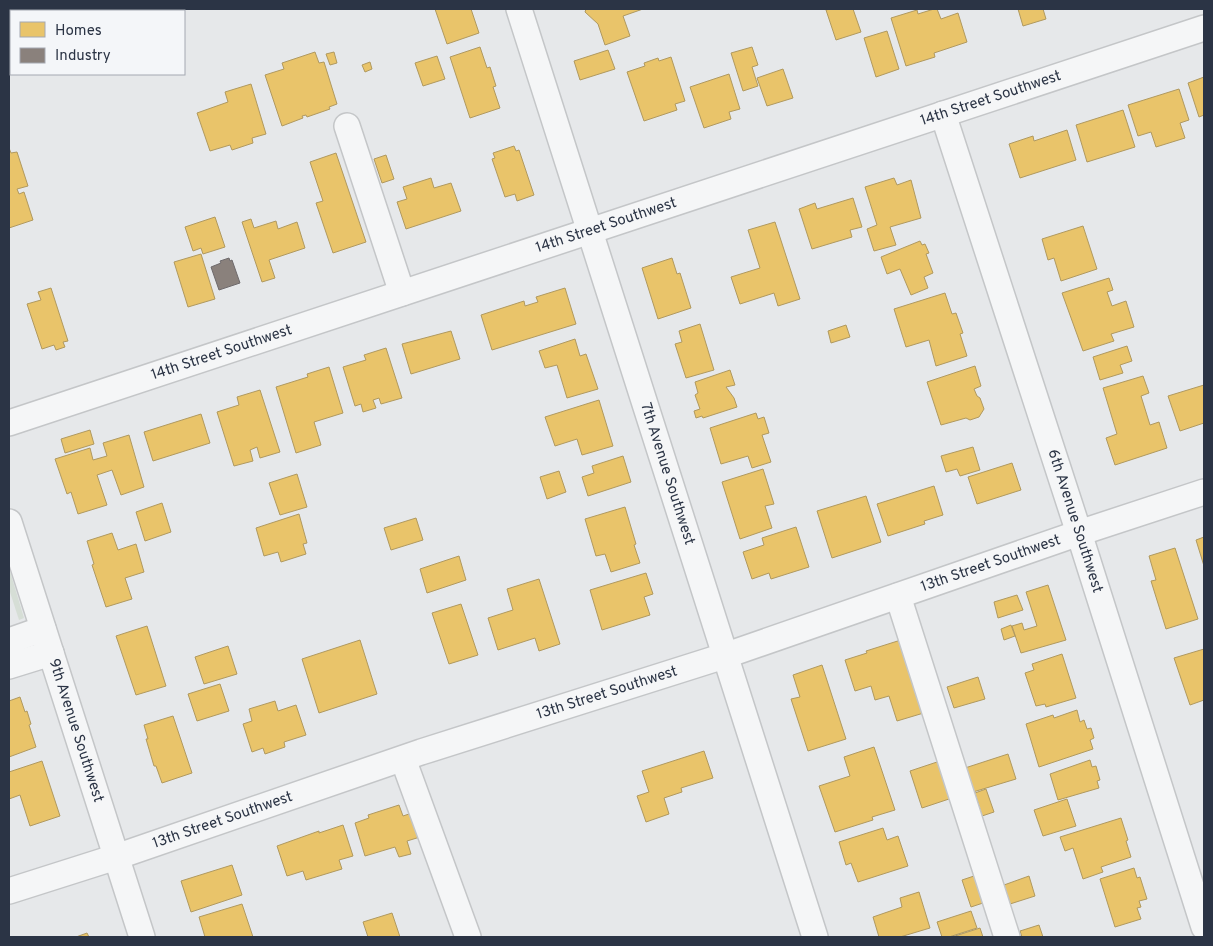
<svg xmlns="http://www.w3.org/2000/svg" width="1213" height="946" viewBox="0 0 1213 946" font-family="Overpass,sans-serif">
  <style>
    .green { fill: #d6ded6 }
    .homes { fill: #e9c46a; stroke: #b0995f }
    .industry { fill: #8a817c; stroke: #6e6a6c }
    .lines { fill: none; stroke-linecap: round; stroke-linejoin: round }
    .minor-casing { stroke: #c4c6c8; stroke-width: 28 }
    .minor { stroke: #f5f6f7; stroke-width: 25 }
    .labels { text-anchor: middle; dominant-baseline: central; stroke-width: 5; stroke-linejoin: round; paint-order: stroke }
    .street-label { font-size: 15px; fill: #2b3445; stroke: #f4f6f9 }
  </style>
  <rect width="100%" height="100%" fill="#e6e8ea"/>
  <!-- green -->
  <path class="green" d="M9 568 24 618 19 620 9 589Z"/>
  <!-- homes -->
  <g class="homes">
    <path d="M435 9H471L479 33 447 44Z"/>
    <path d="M586 9H643L623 16 630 36 605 45 598 24 585 12Z"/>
    <path d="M830 9H853L861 32 836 40 826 10Z"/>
    <path d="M934 9H937L941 19 958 13 967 42 934 53 935 57 906 66 891 18 917 10 918 14Z"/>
    <path d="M1018 9H1043L1046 19 1023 26Z"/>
    <path d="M887 31 899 69 876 77 864 38Z"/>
    <path d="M480 47 487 68 490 67 496 86 493 87 500 108 470 118 450 57Z"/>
    <path d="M752 47 758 65 752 67 758 86 743 91 731 53Z"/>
    <path d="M608 50 615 69 580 80 574 61Z"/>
    <path d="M315 52 319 63 324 62 337 104 329 107 330 109 307 117 306 115 302 116 303 118 282 126 265 75 284 69 282 63Z"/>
    <path d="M334 52 337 63 330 65 326 54Z"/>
    <path d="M437 56 445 79 423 86 415 63Z"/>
    <path d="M671 57 685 101 675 104 677 110 644 121 627 72 645 66 644 63 658 58 659 61Z"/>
    <path d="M370 62 372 69 365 72 362 65Z"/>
    <path d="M783 69 793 98 767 106 757 78Z"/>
    <path d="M729 74 740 109 729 112 731 119 704 128 690 87Z"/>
    <path d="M1204 77V115L1199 117 1188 83Z"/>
    <path d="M251 84 266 134 252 138 253 143 232 150 230 145 210 151 197 113 228 102 225 92Z"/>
    <path d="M1179 89 1189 120 1180 123 1185 138 1156 147 1151 132 1138 136 1128 105Z"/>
    <path d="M1123 110 1135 147 1087 162 1076 125Z"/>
    <path d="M1067 130 1076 160 1020 178 1009 144 1033 136 1034 141Z"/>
    <path d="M514 146 516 151 519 150 534 195 517 201 515 194 505 197 492 159 495 158 493 153Z"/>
    <path d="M9 148 11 153 17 152 28 186 17 189 19 194 24 192 33 220 9 228Z"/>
    <path d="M336 153 366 242 333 253 316 203 323 201 310 162Z"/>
    <path d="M386 155 394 179 382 183 374 159Z"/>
    <path d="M431 178 434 188 451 183 461 211 406 229 397 202 407 199 403 187Z"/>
    <path d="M894 178 897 185 911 180 921 218 890 227 896 245 874 251 867 229 877 225 865 187Z"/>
    <path d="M853 198 862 227 850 230 852 237 812 249 799 209 815 203 817 209Z"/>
    <path d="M215 217 225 247 203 254 201 248 193 251 185 227Z"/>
    <path d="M251 219 254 228 276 221 278 229 297 222 305 248 269 260 275 278 262 282 242 222Z"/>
    <path d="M775 222 800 299 778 306 774 293 740 304 731 277 760 268 748 230Z"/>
    <path d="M1083 226 1097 269 1061 281 1054 258 1048 260 1042 239Z"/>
    <path d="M920 241 922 245 925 244 929 253 926 254 933 273 924 277 928 288 911 295 900 269 887 274 881 257Z"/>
    <path d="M201 254 215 299 188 307 174 262Z"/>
    <path d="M672 258 677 274 680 273 691 308 658 319 642 268Z"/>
    <path d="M1109 278 1113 290 1107 292 1112 306 1126 301 1134 327 1111 334 1114 341 1083 351 1062 293Z"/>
    <path d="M51 288 68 341 63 342 65 347 56 350 54 345 42 349 27 304 41 300 38 292Z"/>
    <path d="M565 288 576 324 492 350 481 315 524 301 525 306 538 302 536 297Z"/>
    <path d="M945 293 952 314 956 313 963 333 960 334 967 356 936 366 929 340 906 347 894 309Z"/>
    <path d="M700 324 714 370 686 378 675 344 682 342 679 331Z"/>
    <path d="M846 325 850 337 831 343 828 331Z"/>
    <path d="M451 331 460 359 411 374 402 344Z"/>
    <path d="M575 339 580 356 586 354 598 389 567 398 557 365 545 368 539 351Z"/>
    <path d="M1127 346 1132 361 1120 365 1123 373 1100 380 1093 357Z"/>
    <path d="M386 348 402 398 381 404 379 398 373 400 376 408 363 412 361 404 355 406 343 367 366 360 364 355Z"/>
    <path d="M975 366 981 386 974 389 977 396 980 398 984 409 979 417 970 420 966 418 941 425 927 382Z"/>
    <path d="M329 367 343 413 314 422 321 445 296 453 276 387 308 377 307 374Z"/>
    <path d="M730 370 735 385 726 387 734 398 737 407 703 418 702 416 696 418 694 411 700 409 695 395 698 393 695 382Z"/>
    <path d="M1143 376 1149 393 1141 396 1150 425 1159 422 1167 448 1115 465 1106 438 1117 434 1103 388Z"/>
    <path d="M1204 385V423L1180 431 1168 396Z"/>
    <path d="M260 390 280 452 260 458 257 447 250 450 253 461 234 466 217 412 239 405 237 397Z"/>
    <path d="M599 400 613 446 582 455 577 439 555 446 545 417Z"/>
    <path d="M756 413 758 419 764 417 769 433 762 435 771 462 752 468 748 456 721 464 710 428Z"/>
    <path d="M201 414 210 443 153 461 144 432Z"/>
    <path d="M90 430 94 444 65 453 61 439Z"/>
    <path d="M129 435 144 487 121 495 112 470 97 475 107 505 78 514 71 492 67 494 55 459 90 448 93 460 107 456 103 443Z"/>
    <path d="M973 447 980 470 960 476 957 469 946 472 941 456Z"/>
    <path d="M623 456 631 482 588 496 582 477 594 473 592 466Z"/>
    <path d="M1012 463 1021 490 977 504 968 477Z"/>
    <path d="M763 469 774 504 765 506 772 528 740 539 722 482Z"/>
    <path d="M559 471 566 492 547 499 540 477Z"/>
    <path d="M297 474 307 507 280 515 269 483Z"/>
    <path d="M934 486 943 515 924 521 925 524 888 536 877 504Z"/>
    <path d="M866 496 881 542 832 558 817 511Z"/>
    <path d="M162 503 171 532 145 541 136 512Z"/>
    <path d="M625 507 636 544 634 545 640 563 611 572 605 554 596 556 585 519Z"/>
    <path d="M299 514 307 543 303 544 306 554 281 562 278 552 264 556 256 528Z"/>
    <path d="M416 518 423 540 391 550 384 528Z"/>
    <path d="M796 527 809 567 771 579 769 573 752 579 743 552 764 545 762 538Z"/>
    <path d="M112 533 118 550 136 544 144 572 125 578 132 599 106 607 92 565 94 564 87 541Z"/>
    <path d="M1204 537V566L1196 540Z"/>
    <path d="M1175 548 1198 619 1166 629 1151 581 1156 580 1149 556Z"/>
    <path d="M459 556 466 580 427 593 420 569Z"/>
    <path d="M646 573 653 594 644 597 650 615 602 630 590 590Z"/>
    <path d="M539 579 560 644 539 651 535 638 498 650 488 618 513 610 507 589Z"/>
    <path d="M1048 585 1066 640 1021 653 1012 626 1022 623 1024 630 1037 626 1026 592Z"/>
    <path d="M1017 595 1023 610 998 618 994 602Z"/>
    <path d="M461 604 478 655 449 664 432 613Z"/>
    <path d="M1011 625 1015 636 1004 640 1001 629Z"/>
    <path d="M147 626 166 686 136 695 116 636Z"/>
    <path d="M904 639 927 712 897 721 889 696 875 700 871 686 855 691 845 660 867 653 866 651Z"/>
    <path d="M360 640 377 694 319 713 302 659Z"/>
    <path d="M228 646 237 674 204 684 195 657Z"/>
    <path d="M1204 649V700L1190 705 1174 658Z"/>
    <path d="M1062 654 1076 698 1046 707 1045 704 1036 706 1025 673 1034 670 1032 664Z"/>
    <path d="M822 665 846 739 808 751 791 699 800 697 793 675Z"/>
    <path d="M978 677 985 699 954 708 947 687Z"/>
    <path d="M220 684 229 711 197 721 188 694Z"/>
    <path d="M20 697 25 712 27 711 31 724 29 725 36 747 9 757V701Z"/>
    <path d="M275 701 278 711 296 705 306 735 284 742 285 747 265 754 263 748 252 752 243 724 252 721 249 709Z"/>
    <path d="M1077 710 1080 722 1084 720 1087 729 1091 728 1094 738 1090 740 1093 749 1039 767 1026 724 1053 715 1054 718Z"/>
    <path d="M173 716 192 773 162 783 156 766H154L146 739H148L144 725Z"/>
    <path d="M874 747 895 810 872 817 873 820 835 832 819 786 850 776 844 757Z"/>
    <path d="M704 751 713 778 681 788 682 792 664 798 669 814 646 822 637 796 649 792 642 771Z"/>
    <path d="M1008 754 1016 779 973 792 965 768Z"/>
    <path d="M946 759 958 796 922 808 910 771Z"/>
    <path d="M1090 760 1092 767 1096 766 1100 780 1097 781 1099 788 1058 800 1050 774Z"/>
    <path d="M42 761 60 816 30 826 20 795 9 799V772Z"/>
    <path d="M986 789 994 812 982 816 975 793Z"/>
    <path d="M1067 799 1076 826 1043 836 1034 810Z"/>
    <path d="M399 805 403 816 412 813 420 837 407 841 411 854 399 857 395 847 365 856 355 823 369 818 368 815Z"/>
    <path d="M1121 818 1128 840 1126 841 1131 857 1101 867 1103 872 1083 879 1073 848 1065 851 1060 837Z"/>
    <path d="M343 825 353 856 339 860 342 869 306 880 303 871 287 876 277 846 319 831V833Z"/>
    <path d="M883 828 887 840 898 836 908 866 858 882 851 863 846 865 839 842Z"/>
    <path d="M232 865 242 895 191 912 181 881Z"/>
    <path d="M1134 868 1137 878 1140 877 1147 899 1139 901 1141 907 1137 908 1141 919 1115 927 1100 879Z"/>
    <path d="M983 873 992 900 971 907 962 880Z"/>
    <path d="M1029 876 1035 896 1010 904 1004 885Z"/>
    <path d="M919 892 930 928 900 937H879L873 917 902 907 900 898Z"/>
    <path d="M242 904 253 937H205L199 917Z"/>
    <path d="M971 911 977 928 949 937H942L937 922Z"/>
    <path d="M392 913 400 937H368L363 922Z"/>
    <path d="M1039 925 1043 937H1022L1020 931Z"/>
    <path d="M980 928 983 937H952Z"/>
    <path d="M87 933 89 937H76Z"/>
  </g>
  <!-- industry -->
  <path class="industry" d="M229 258 230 261 232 260 240 283 219 290 211 267 221 263 220 261Z"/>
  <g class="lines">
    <!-- minor casing -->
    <g class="minor-casing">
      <g id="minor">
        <path id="s1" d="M519 9 815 937"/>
        <path id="s2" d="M943 114 1079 533 1204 927"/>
        <path d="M347 126 402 293"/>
        <path id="s3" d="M9 423 1204 28"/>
        <path id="s4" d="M9 522 142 937"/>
        <path d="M898 596 1007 937"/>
        <path d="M9 641 43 629"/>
        <path d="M9 666 51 653"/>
        <path d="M403 759 468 937"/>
        <path id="s5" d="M9 891 116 857 421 752 724 656 1079 533 1204 492"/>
      </g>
    </g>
    <!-- minor -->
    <use href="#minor" class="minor"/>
  </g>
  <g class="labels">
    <!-- street labels -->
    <g class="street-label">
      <text stroke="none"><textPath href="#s3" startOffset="1034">14th Street Southwest</textPath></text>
      <text stroke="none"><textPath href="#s3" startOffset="629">14th Street Southwest</textPath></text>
      <text stroke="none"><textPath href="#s3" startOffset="224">14th Street Southwest</textPath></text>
      <text stroke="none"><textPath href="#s1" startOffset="488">7th Avenue Southwest</textPath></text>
      <text stroke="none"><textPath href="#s2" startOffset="428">6th Avenue Southwest</textPath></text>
      <text stroke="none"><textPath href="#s5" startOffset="1035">13th Street Southwest</textPath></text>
      <text stroke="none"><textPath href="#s5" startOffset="630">13th Street Southwest</textPath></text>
      <text stroke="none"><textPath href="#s4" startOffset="219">9th Avenue Southwest</textPath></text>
      <text stroke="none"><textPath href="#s5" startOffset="225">13th Street Southwest</textPath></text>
    </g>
  </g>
  <!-- border -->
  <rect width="1213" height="946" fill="none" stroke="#2b3445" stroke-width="20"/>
  <!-- legend -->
  <rect x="10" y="10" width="175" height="65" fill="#f4f6f9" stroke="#a4a8b1"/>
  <rect x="20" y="22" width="25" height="15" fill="#e9c46a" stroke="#a4a8b1"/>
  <text x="55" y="35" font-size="15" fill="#2b3445">Homes</text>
  <rect x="20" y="48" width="25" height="15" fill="#8a817c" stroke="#a4a8b1"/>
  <text x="55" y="60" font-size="15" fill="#2b3445">Industry</text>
</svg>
